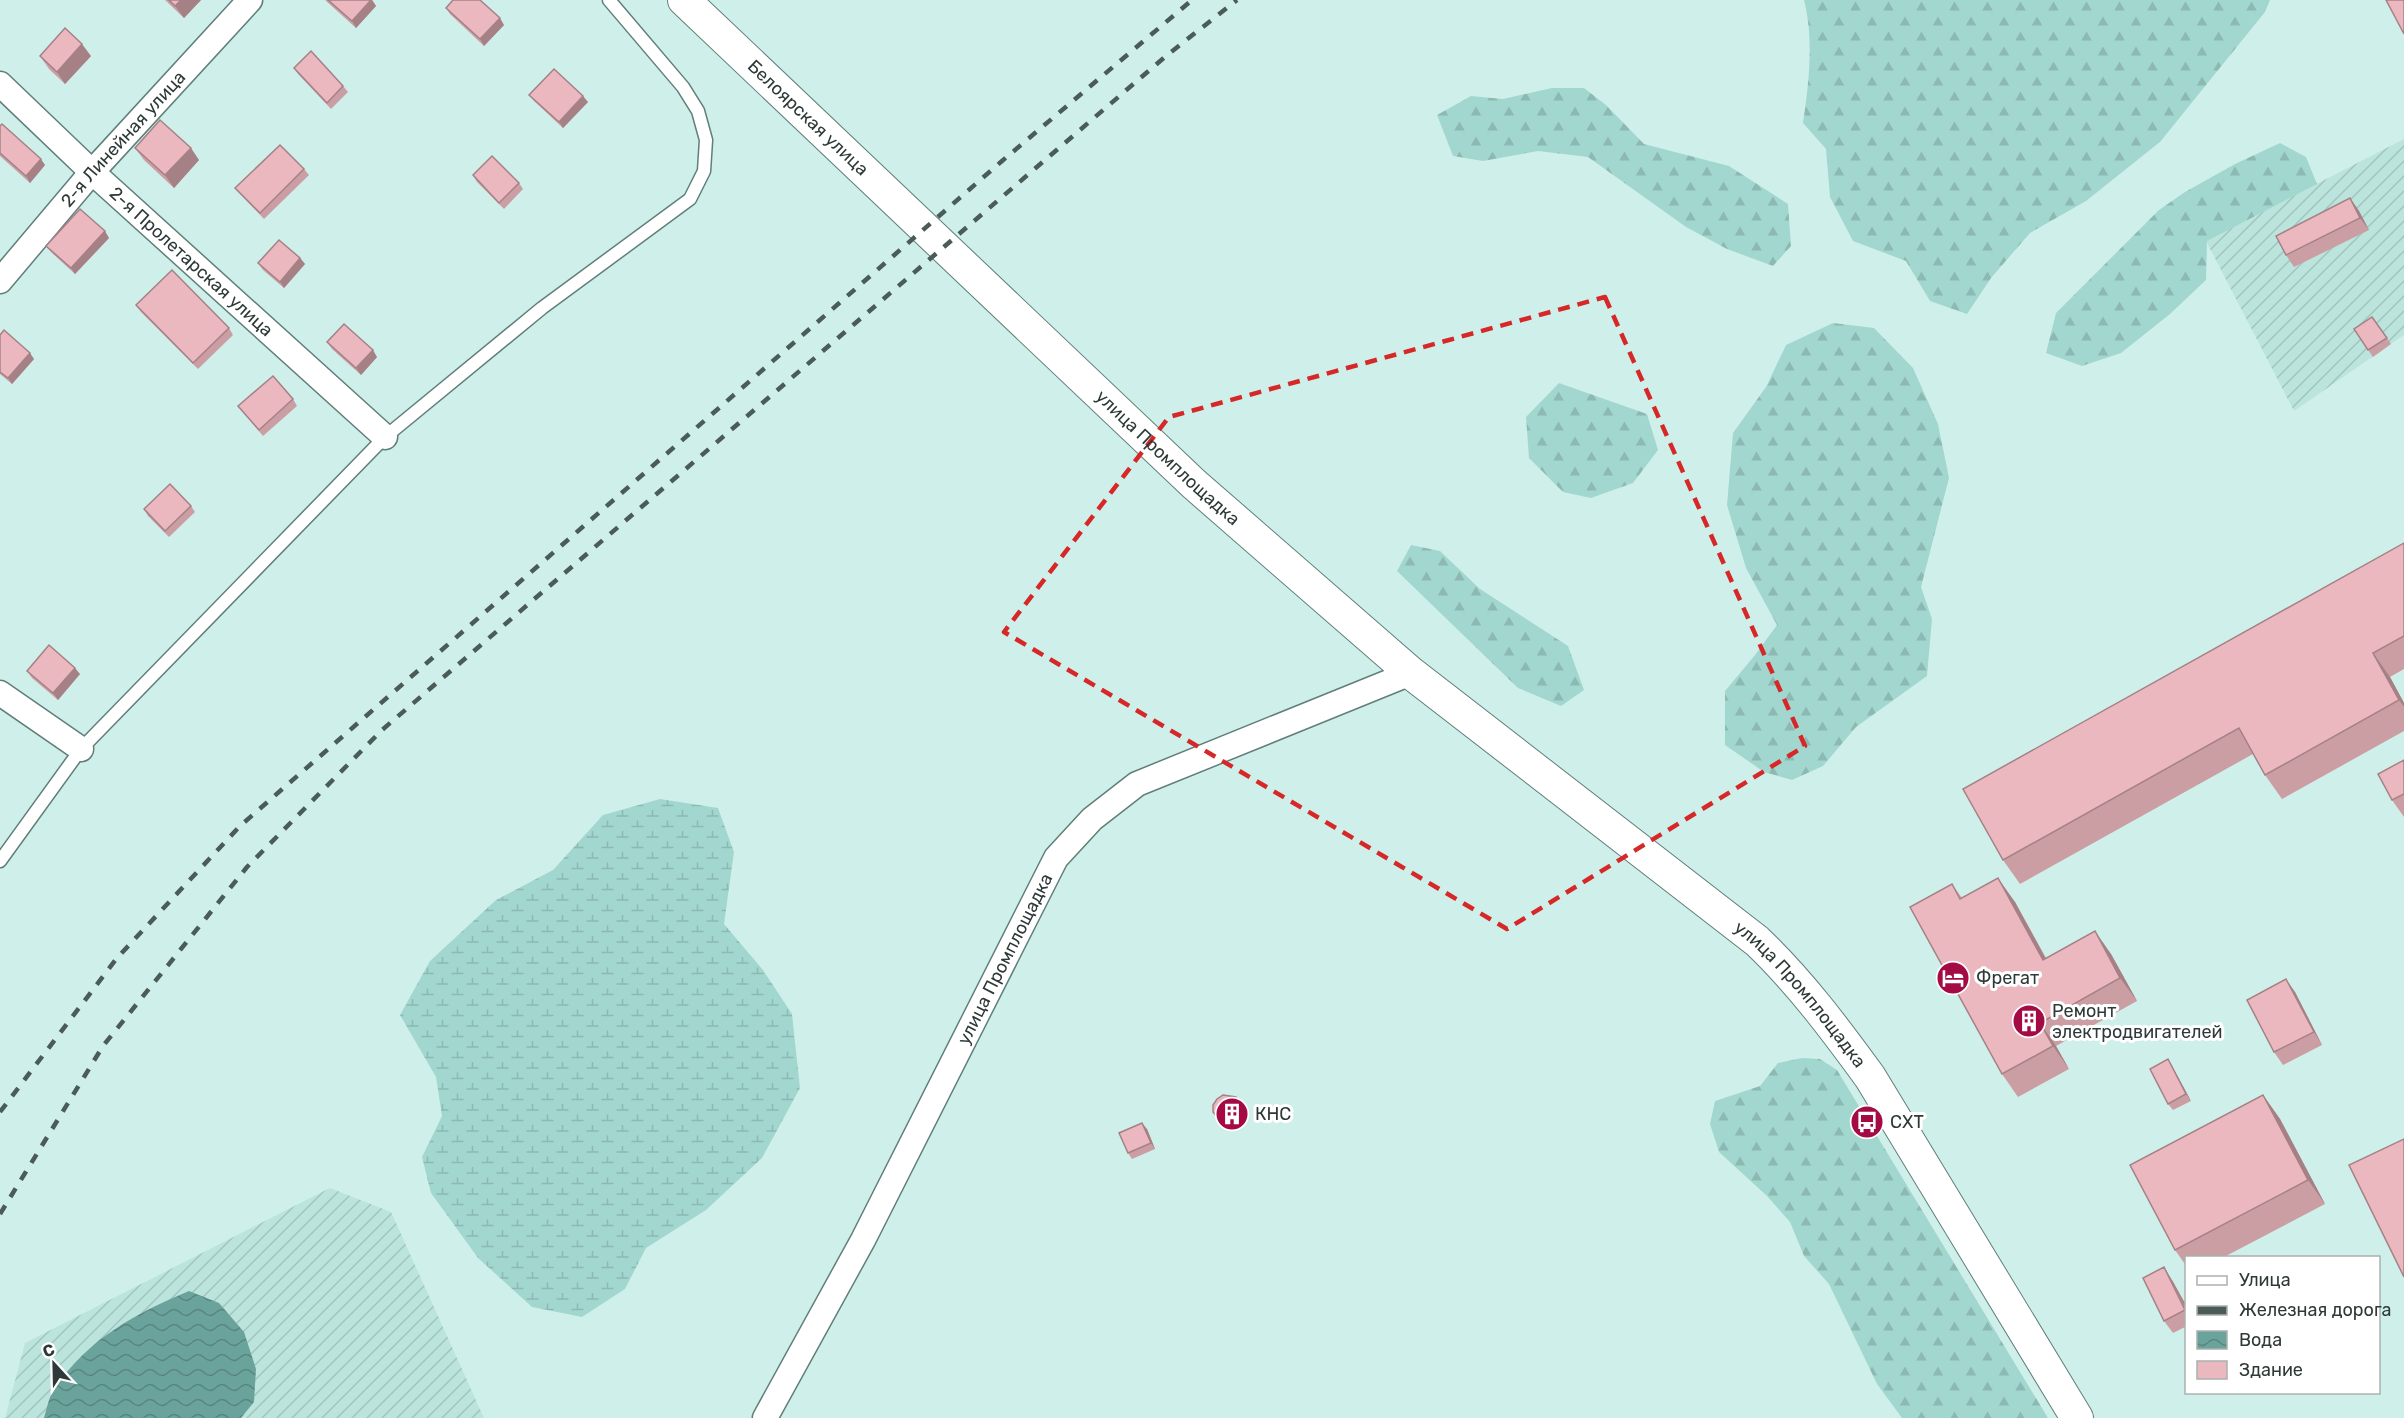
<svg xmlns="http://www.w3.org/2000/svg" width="2404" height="1418" viewBox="0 0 2404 1418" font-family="Rubik,sans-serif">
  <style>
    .industrial { fill: url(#industrial-furrows) }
    .forest { fill: url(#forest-firs) }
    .wetland { fill: url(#wetland-marsh) }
    .water { fill: url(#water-waves) }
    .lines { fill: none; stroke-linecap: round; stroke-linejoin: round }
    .service-casing { stroke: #617e7a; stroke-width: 15 }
    .minor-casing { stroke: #617e7a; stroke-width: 27 }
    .tertiary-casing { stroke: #617e7a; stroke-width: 34 }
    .service { stroke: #fff; stroke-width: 12 }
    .minor { stroke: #fff; stroke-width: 24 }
    .tertiary { stroke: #fff; stroke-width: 32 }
    .rail { stroke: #4b5b58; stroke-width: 4.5; stroke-dasharray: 10 10; stroke-linecap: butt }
    .wall { fill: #cb9ea4 }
    .shaded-wall { fill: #a58186 }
    .building { fill: #ecb8bf; stroke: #a58186; stroke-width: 1.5 }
    .marked { fill: none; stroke: #d62828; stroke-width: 4.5; stroke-dasharray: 12 8; stroke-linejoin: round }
    .labels { text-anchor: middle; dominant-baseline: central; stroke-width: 6; stroke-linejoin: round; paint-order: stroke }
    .street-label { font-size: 18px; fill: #2e3a38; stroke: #fff }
    .poi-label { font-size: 18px; fill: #2e3a38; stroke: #fff; text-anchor: start }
  </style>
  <defs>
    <pattern id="industrial-furrows" width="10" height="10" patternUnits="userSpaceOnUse" patternTransform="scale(1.5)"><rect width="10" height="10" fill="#bbe4dd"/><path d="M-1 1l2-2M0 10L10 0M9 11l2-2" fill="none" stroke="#a1c4be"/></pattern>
    <pattern id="forest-firs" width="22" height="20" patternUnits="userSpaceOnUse" patternTransform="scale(1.5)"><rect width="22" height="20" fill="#a2d7cf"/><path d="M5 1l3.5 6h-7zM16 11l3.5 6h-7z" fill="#8cb9b2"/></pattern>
    <pattern id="wetland-marsh" width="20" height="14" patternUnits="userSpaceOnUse" patternTransform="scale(1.5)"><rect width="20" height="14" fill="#a2d7cf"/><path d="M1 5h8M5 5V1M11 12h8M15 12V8" fill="none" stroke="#8cb9b2"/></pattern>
    <pattern id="water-waves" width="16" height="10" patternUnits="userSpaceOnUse" patternTransform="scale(1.5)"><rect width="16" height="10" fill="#6aa39b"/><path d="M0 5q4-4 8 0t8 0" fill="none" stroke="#58867f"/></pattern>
  </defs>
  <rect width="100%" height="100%" fill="#cff0ea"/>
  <!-- industrial -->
  <g class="industrial">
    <path d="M2404 139V335L2294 411 2206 241Z"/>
    <path d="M330 1188 391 1212 484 1418H5L25 1343Z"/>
  </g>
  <!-- forest -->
  <g class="forest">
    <path d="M1804 0H2270L2265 12 2160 142 2086 201 2030 233 1991 278 1967 314 1930 301 1906 261 1853 241 1830 197 1826 149 1803 123C1809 83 1814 39 1804 0Z"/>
    <path d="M1552 88H1584L1606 105 1644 144 1729 166 1788 204 1791 246 1773 266 1727 249 1686 227 1588 157 1538 151 1483 161 1453 156 1437 115 1471 96 1503 99Z"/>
    <path d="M2280 143 2306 157 2317 184 2207 241 2206 280 2170 314 2121 353 2082 366 2046 353 2056 313 2159 210 2185 192 2235 164Z"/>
    <path d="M1833 323 1874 328 1913 368 1938 424 1949 478 1921 587 1932 619 1927 676 1856 727 1823 766 1792 780 1764 772 1725 745V691L1755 655 1777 625 1746 568 1727 505 1733 433 1766 387 1786 345Z"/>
    <path d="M1559 383 1647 414 1658 450 1633 483 1591 498 1563 492 1529 458 1526 417Z"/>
    <path d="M1411 545 1440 551 1480 589 1568 646 1584 690 1561 706 1518 688 1397 571Z"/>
    <path d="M1802 1058 1820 1059 1837 1070 2048 1418H1902L1877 1384 1829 1284 1804 1256 1790 1222 1767 1196 1719 1152 1710 1124 1715 1101 1760 1086 1778 1063Z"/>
  </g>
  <!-- wetland -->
  <path class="wetland" d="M660 799 718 808 734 852 724 924 763 970 792 1014 800 1088 762 1158 706 1210 646 1248 625 1289 582 1317 532 1307 478 1258 431 1193 422 1157 442 1116 436 1077 400 1015 430 961 496 900 553 870 603 815Z"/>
  <!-- water -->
  <path class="water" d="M189 1291 219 1303 244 1332 256 1369 254 1402 241 1418H44C47 1408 49 1396 55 1388 88 1339 136 1313 189 1291Z"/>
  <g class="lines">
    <!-- service casing -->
    <g class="service-casing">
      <path id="service" d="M0 861 81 749 385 437 542 308 690 199 704 171 706 140 698 111 683 87 609 0"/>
    </g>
    <!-- minor casing -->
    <g class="minor-casing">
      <g id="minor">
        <path id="s1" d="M0 84 92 172 385 437"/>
        <path id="s2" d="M0 281 92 172 250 0"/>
        <path d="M0 693 81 749"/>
        <path id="s3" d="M765 1418 863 1240 1056 858 1092 819 1137 784 1411 673"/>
      </g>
    </g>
    <!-- tertiary casing -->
    <g class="tertiary-casing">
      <g id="tertiary">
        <path id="s4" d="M684 0 1194 484 1411 673 1757 941C1800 982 1835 1029 1870 1077L2077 1418"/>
      </g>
    </g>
    <!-- service -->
    <use href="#service" class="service"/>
    <!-- minor -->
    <use href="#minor" class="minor"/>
    <!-- tertiary -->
    <use href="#tertiary" class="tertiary"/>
    <!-- rail -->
    <g class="rail">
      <path d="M0 1112 117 958 240 826 1002 161 1192 0"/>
      <path d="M0 1214 103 1046 247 867 382 730 1166 56 1237 0"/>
    </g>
  </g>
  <!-- wall -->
  <g class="wall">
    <path d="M165 0H201L184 18Z"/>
    <path d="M325 0H372L376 6 356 28Z"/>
    <path d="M446 8 504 25 484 46 450 14Z"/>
    <path d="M40 56H91L65 84 49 69Z"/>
    <path d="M294 68 343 86 348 92 331 109 298 74Z"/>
    <path d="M529 95 588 102 563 128 534 101Z"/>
    <path d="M0 126 45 165 30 183 0 156Z"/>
    <path d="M135 148 199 160 174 188 144 160Z"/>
    <path d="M304 169 309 175 264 219 240 194 235 188Z"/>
    <path d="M473 175 519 183 523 189 504 209 477 182Z"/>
    <path d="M2350 198 2359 211 2369 230 2294 267 2286 255Z"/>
    <path d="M109 238 75 274 51 252 46 246Z"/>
    <path d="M300 258 305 264 284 288 263 270 258 263Z"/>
    <path d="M136 305 229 328 233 335 198 369 141 312Z"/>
    <path d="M2372 317 2391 344 2373 357 2354 329Z"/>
    <path d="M0 335 34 359 12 384 0 374Z"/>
    <path d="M327 342 377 357 361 375 332 349Z"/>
    <path d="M293 399 297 406 263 436 238 406Z"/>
    <path d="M191 506 195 512 169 537 148 516 144 509Z"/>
    <path d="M2404 543V669L2390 677 2404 703V731L2282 799 2265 775 2253 754 2020 884 2003 860Z"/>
    <path d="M27 671 80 674 58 700 32 678Z"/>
    <path d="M2404 760V817L2392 800Z"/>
    <path d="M1952 884 1962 898 2015 902 2046 958 2111 954 2137 1001 2056 1046 2069 1069 2018 1097 2002 1074Z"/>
    <path d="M2295 992 2322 1045 2283 1065 2274 1052Z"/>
    <path d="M2168 1059 2172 1066 2191 1101 2173 1110 2168 1104Z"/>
    <path d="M2263 1095 2280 1119 2325 1204 2224 1257H2187V1267L2175 1250Z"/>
    <path d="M1241 1103 1247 1116 1245 1123 1233 1131 1226 1130 1213 1112Z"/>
    <path d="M1147 1129 1155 1149 1132 1159 1128 1153Z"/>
    <path d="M2172 1280 2187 1307V1326L2173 1333 2164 1321Z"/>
  </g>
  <!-- shaded-wall -->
  <g class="shaded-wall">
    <path d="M181 0H201L184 18 175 6Z"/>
    <path d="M372 0 376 6 356 28 352 21Z"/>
    <path d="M500 18 504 25 484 46 480 39Z"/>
    <path d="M82 44 91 56 65 84 57 72Z"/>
    <path d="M583 96 588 102 563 128 559 122Z"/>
    <path d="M191 148 199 160 174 188 165 175Z"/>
    <path d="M41 159 45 165 30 183 26 176Z"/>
    <path d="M2350 198 2359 211 2369 230 2360 218Z"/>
    <path d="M105 231 109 238 75 274 71 268Z"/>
    <path d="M300 258 305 264 284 288 280 282Z"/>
    <path d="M373 350 377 357 361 375 356 368Z"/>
    <path d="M30 353 34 359 12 384 8 378Z"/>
    <path d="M2373 653 2390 677 2404 703V707L2399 700Z"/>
    <path d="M75 668 80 674 58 700 53 693Z"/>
    <path d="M1998 878 2015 902 2059 983 2043 960Z"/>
    <path d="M2095 931 2111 954 2137 1001 2120 978Z"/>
    <path d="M2286 979 2295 992 2322 1045 2314 1032Z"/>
    <path d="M2040 1023 2056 1046 2069 1069 2053 1046Z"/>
    <path d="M2168 1059 2172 1066 2191 1101 2186 1094Z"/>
    <path d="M2263 1095 2280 1119 2325 1204 2308 1180Z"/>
    <path d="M1236 1097 1247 1116 1245 1123 1241 1117Z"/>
    <path d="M1142 1123 1147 1129 1155 1149 1151 1143Z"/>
    <path d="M2164 1267 2172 1280 2187 1307V1311Z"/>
  </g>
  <!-- building -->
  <g class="building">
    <path d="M169 0H181L175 6Z"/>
    <path d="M328 0H371L352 21Z"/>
    <path d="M453 0H480L500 18 480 39 446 8Z"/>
    <path d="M2386 0H2404V34Z"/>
    <path d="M65 28 82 44 57 72 40 56Z"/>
    <path d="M311 51 343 86 327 103 294 68Z"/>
    <path d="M554 69 583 96 559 122 529 95Z"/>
    <path d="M160 120 191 148 165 175 135 148Z"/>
    <path d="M2 124 41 159 26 176 0 153V126Z"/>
    <path d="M280 145 304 169 260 213 235 188Z"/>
    <path d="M492 156 519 183 499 203 473 175Z"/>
    <path d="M2350 198 2360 218 2286 255 2276 236Z"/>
    <path d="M80 209 105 231 71 268 46 246Z"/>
    <path d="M279 240 300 258 280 282 258 263Z"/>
    <path d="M172 270 229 328 193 363 136 305Z"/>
    <path d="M2372 317 2387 338 2368 350 2354 329Z"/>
    <path d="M344 324 373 350 356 368 327 342Z"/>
    <path d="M4 330 30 353 8 378 0 372V335Z"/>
    <path d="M273 376 293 399 259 430 238 406Z"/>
    <path d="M170 484 191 506 165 531 144 509Z"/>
    <path d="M2404 543V636L2373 653 2399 700 2265 775 2239 728 2003 860 1963 789Z"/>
    <path d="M49 645 75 668 53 693 27 671Z"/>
    <path d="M2404 760V794L2392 800 2378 774Z"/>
    <path d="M1998 878 2043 960 2095 931 2120 978 2040 1023 2053 1046 2002 1074 1910 907 1952 884 1960 899Z"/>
    <path d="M2286 979 2314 1032 2274 1052 2247 1000Z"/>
    <path d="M2168 1059 2186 1094 2168 1104 2150 1069Z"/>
    <path d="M1223 1095 1236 1097 1243 1110 1241 1117 1229 1124 1222 1123 1213 1112V1105L1217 1099Z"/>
    <path d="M2263 1095 2308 1180 2175 1250 2130 1165Z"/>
    <path d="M1142 1123 1151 1143 1128 1153 1119 1133Z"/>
    <path d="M2404 1139V1277L2349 1165Z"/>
    <path d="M2164 1267 2185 1310 2164 1321 2143 1278Z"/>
  </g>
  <!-- marked area -->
  <path class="marked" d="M1605 297 1805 746 1507 929 1004 632 1169 417Z"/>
  <!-- icons -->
  <defs>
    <g id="hotel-disc" transform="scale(1.725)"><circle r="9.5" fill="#a40a43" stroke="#fff"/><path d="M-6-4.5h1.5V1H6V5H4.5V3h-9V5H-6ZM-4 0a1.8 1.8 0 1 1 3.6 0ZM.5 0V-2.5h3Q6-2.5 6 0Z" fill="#fff"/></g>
    <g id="building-disc" transform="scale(1.725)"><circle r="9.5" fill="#a40a43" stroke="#fff"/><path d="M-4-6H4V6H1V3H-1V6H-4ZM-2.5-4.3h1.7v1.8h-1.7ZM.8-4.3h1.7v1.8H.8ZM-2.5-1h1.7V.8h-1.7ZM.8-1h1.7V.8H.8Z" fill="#fff"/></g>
    <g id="bus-disc" transform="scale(1.725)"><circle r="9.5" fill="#a40a43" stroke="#fff"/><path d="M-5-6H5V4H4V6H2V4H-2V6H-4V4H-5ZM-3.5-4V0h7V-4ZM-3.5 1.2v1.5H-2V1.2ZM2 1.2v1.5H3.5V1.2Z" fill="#fff"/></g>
  </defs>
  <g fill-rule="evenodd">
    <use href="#hotel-disc" x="1953" y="978"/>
    <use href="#building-disc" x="2029" y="1021"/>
    <use href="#building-disc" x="1232" y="1114"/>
    <use href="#bus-disc" x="1867" y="1122"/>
  </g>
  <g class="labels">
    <!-- street labels -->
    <g class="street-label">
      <text stroke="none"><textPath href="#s4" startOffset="171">Белоярская улица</textPath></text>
      <text stroke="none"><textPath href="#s2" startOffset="188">2-я Линейная улица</textPath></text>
      <text stroke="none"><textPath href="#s1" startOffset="261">2-я Пролетарская улица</textPath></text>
      <text stroke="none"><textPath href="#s4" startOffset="666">улица Промплощадка</textPath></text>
      <text stroke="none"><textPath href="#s3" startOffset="518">улица Промплощадка</textPath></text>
      <text stroke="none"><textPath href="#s4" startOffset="1497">улица Промплощадка</textPath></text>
    </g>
    <!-- poi labels -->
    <g class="poi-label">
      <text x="1976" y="978">Фрегат</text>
      <text x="2052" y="1011">Ремонт<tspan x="2052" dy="21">электродвигателей</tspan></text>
      <text x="1255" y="1114">КНС</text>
      <text x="1890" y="1122">СХТ</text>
    </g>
  </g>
  <!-- legend -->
  <rect x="2185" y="1256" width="195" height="138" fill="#ffffff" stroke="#abb0af" stroke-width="1.5"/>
  <rect x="2197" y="1276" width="30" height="9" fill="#ffffff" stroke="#abb0af" stroke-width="1.5"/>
  <text x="2239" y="1286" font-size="18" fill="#2e3a38">Улица</text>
  <rect x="2197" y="1306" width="30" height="9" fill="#4b5b58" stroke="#abb0af" stroke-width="1.5"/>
  <text x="2239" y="1316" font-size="18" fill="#2e3a38">Железная дорога</text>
  <rect x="2197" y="1331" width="30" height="18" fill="url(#water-waves)" stroke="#abb0af" stroke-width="1.5"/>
  <text x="2239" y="1346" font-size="18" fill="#2e3a38">Вода</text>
  <rect x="2197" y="1361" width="30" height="18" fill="#ecb8bf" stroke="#abb0af" stroke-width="1.5"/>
  <text x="2239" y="1376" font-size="18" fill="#2e3a38">Здание</text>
  <!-- north arrow -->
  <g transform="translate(54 1364) rotate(338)" stroke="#ffffff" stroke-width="4.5" paint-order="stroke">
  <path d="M0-4.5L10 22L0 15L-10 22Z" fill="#2e3a38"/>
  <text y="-9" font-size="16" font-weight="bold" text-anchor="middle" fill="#2e3a38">С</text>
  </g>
</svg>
